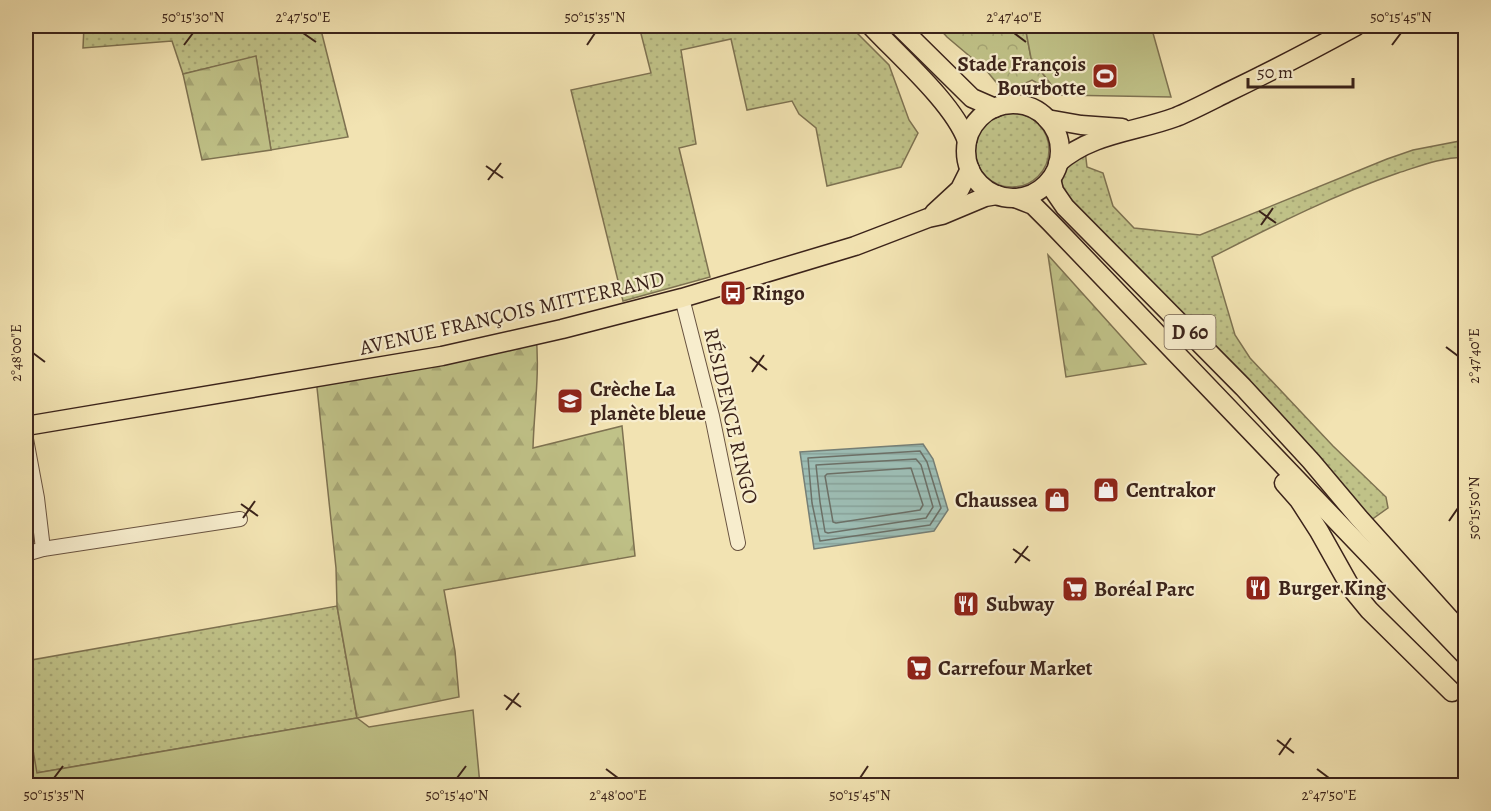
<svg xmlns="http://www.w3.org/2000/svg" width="1491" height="811" viewBox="0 0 1491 811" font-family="Alegreya,serif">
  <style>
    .grass { fill: url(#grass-dots); stroke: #7e7251; stroke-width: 1.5 }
    .forest { fill: url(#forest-firs); stroke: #7e7251; stroke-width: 1.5 }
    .park { fill: url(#park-crowns); stroke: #7e7251; stroke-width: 1.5 }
    .garden { fill: #c0c288; stroke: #7e7251; stroke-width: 1.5 }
    .water { fill: url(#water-rules); stroke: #767f76; stroke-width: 1.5 }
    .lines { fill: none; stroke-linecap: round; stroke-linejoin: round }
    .shore { stroke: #6c7067; stroke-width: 1.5 }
    .minor-casing { stroke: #695340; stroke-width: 16 }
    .major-casing { stroke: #3b231a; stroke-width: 21 }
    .minor { stroke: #f7edcd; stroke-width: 14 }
    .major { stroke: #f2e3b2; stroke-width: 18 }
    .ticks { fill: none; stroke: #3b231a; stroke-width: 2 }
    .labels { text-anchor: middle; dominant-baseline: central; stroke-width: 4.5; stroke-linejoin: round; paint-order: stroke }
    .shield { fill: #f7edcd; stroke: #736050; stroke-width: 1.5 }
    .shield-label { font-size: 20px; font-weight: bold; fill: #3b231a }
    .poi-label { font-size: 21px; font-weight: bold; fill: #3b231a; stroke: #f7edcd; text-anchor: start }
    .street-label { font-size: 21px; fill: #3b231a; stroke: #f7edcd }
    .neatline { fill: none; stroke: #3b231a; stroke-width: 2 }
    .ticks-label { font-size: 15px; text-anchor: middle; fill: #3b231a }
  </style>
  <defs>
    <pattern id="grass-dots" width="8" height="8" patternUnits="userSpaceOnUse" patternTransform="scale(1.5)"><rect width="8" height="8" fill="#c0c288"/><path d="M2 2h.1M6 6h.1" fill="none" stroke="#a6a675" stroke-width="1.8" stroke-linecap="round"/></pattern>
    <pattern id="forest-firs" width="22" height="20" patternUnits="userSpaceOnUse" patternTransform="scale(1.5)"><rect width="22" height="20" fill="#c0c288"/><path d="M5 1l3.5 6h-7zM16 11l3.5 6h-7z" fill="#a6a675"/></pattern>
    <pattern id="park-crowns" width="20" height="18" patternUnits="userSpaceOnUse" patternTransform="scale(1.5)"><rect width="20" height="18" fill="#c0c288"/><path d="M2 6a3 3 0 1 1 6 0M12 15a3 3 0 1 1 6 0" fill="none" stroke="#a6a675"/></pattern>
    <pattern id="water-rules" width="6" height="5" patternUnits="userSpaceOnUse" patternTransform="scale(1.5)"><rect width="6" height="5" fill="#9dbdb4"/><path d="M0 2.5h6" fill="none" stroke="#88a29a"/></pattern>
  </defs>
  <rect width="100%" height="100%" fill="#f2e3b2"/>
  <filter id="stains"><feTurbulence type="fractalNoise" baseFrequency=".00333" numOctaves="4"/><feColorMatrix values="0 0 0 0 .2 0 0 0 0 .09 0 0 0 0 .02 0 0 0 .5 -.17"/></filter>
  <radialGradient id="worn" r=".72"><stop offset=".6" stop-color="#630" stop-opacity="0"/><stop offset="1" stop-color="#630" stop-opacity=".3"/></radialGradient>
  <!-- grass -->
  <g class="grass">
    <path d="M84 26H320L348 137 271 150 256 57 183 74 172 41 83 48Z"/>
    <path d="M639 26H850L889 65 909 120 918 133 901 167 827 186 816 128 799 114 792 101 747 110 731 39 681 50 696 144 679 148 710 277 623 301 571 90 651 73Z"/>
    <circle cx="1012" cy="150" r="37"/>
    <path d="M1465 140V157C1439 158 1423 165 1398 173 1333 195 1273 226 1212 257L1235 335 1250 358 1333 446 1386 497 1388 508 1371 520 1074 207C1055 178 1057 171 1085 150L1087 167 1103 173 1113 206 1134 228 1200 235 1387 159 1413 150Z"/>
    <path d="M337 606 357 718 36 773 26 710V661Z"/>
  </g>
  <!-- forest -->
  <g class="forest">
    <path d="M256 56 271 150 202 160 183 74Z"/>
    <path d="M1048 255 1146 364 1066 377Z"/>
    <path d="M536 335C540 373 534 410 533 448L622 426 635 556 444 590 455 651 459 697 357 718 337 606 336 568 316 378Z"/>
  </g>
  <!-- park -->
  <path class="park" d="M937 26H1025L1031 58 1059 95 1032 80 1005 93 986 70 947 37Z"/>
  <!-- garden -->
  <g class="garden">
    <path d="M1025 26H1151L1171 97 1059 95 1031 58Z"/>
    <path d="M26 710 37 773 357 718 369 727 473 710 480 785H26Z"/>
  </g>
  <!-- water -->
  <path class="water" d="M923 444 933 459 948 510 934 531 814 549 800 452Z"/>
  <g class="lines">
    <!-- shore -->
    <g class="shore">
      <path d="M920 451 927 462 941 508 930 525 820 541 812 503 808 458Z"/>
      <path d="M916 459 921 465 933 507 926 518 828 533 825 532 820 502 816 465Z"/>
      <path d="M911 468 923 505 920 510 836 523 833 522 825 476 827 474Z"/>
    </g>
    <!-- minor casing -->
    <g class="minor-casing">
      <g id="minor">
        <path d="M682 298 712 416 738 543"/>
        <path d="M26 439 37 498 43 549"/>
        <path d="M26 554 43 549 240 519"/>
      </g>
    </g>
    <!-- major casing -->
    <g class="major-casing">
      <g id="major">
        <path d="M871 26C899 56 954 104 967 141"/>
        <path d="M899 26 972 98 995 108"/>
        <circle cx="1013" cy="151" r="47"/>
        <path d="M1047 119 1081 125 1122 128"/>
        <path d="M1058 163C1092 133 1136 132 1176 117 1193 110 1210 101 1226 93 1270 72 1314 49 1356 26"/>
        <path d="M1051 179 1054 191 1065 207 1243 387 1311 461 1359 518 1466 637"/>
        <path d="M1015 198 1033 205 1050 222 1466 656"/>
        <path d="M934 213 960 189 970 169"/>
        <path d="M26 426 442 356 562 329 682 298 855 246 928 218 942 215 985 197 997 195"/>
        <path d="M1284 483 1299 500 1319 531 1351 588 1369 610 1452 692"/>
      </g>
    </g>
    <!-- minor -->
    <use href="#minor" class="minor"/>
    <!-- major -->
    <use href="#major" class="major"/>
  </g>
  <!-- ticks -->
  <path class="ticks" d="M303 33 316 42M1014 33 1026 42M184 45 193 33M587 45 595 33M1392 45 1401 33M486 166 503 178M488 180 501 163M1259 211 1276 223M1261 225 1273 208M1446 347 1458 356M33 353 45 362M750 357 767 370M752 372 764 355M241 504 258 516M243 518 255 501M1449 521 1458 508M1013 549 1030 561M1015 563 1028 546M504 695 521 707M506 710 519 693M1277 740 1294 753M1279 755 1291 738M606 769 618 778M1317 769 1329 778M54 778 63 766M457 778 466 766M860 778 868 766"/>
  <!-- icons -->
  <defs>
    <g id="stadium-square" transform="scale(1.35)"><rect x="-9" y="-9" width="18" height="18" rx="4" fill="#8f2418" stroke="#f7edcd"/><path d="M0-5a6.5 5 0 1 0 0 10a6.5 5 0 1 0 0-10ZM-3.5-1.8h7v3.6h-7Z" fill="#fff"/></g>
    <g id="bus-square" transform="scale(1.35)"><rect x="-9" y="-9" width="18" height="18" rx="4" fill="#8f2418" stroke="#f7edcd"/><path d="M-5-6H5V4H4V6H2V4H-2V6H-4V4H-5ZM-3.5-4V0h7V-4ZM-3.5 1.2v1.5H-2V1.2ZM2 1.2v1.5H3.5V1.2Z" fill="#fff"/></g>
    <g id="school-square" transform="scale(1.35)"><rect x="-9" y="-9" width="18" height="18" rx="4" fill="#8f2418" stroke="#f7edcd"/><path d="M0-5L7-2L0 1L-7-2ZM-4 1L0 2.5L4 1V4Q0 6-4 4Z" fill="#fff"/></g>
    <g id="shop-square" transform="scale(1.35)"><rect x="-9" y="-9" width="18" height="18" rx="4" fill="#8f2418" stroke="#f7edcd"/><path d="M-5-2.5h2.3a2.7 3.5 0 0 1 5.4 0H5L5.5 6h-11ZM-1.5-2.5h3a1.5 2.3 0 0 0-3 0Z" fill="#fff"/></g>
    <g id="restaurant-square" transform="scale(1.35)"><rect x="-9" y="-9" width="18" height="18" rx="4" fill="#8f2418" stroke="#f7edcd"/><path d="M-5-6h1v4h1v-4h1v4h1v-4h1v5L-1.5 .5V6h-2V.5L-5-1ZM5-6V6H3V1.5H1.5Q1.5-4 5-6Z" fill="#fff"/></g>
    <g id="supermarket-square" transform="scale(1.35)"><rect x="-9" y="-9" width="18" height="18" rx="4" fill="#8f2418" stroke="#f7edcd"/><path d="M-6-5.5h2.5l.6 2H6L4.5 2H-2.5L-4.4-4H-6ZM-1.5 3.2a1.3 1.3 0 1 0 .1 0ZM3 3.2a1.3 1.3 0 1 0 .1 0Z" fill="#fff"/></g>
  </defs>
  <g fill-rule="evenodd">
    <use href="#stadium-square" x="1105" y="76"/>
    <use href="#bus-square" x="733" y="293"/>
    <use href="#school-square" x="570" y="401"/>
    <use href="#shop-square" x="1106" y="490"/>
    <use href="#shop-square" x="1057" y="500"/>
    <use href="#restaurant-square" x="1258" y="588"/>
    <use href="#supermarket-square" x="1075" y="589"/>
    <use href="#restaurant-square" x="966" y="604"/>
    <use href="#supermarket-square" x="919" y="668"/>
  </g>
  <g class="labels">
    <!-- shield labels -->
    <rect class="shield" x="1164.5" y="315" width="51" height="34" rx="4.5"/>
    <g class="shield-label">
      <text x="1190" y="332">D 60</text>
    </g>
    <!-- poi labels -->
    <g class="poi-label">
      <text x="1086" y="64" text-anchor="end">Stade François<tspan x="1086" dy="24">Bourbotte</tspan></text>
      <text x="752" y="293">Ringo</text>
      <text x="590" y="389">Crèche La<tspan x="590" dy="24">planète bleue</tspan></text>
      <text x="1126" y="490">Centrakor</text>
      <text x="1038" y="500" text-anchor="end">Chaussea</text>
      <text x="1278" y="588">Burger King</text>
      <text x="1094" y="589">Boréal Parc</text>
      <text x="986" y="604">Subway</text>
      <text x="938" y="668">Carrefour Market</text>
    </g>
    <!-- street labels -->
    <g class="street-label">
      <text transform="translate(512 313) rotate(-13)">AVENUE FRANÇOIS MITTERRAND</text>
      <text transform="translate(731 416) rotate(77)">RÉSIDENCE RINGO</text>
    </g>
  </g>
  <!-- margin -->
  <rect width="1491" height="811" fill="none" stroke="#f2e3b2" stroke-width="66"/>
  <!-- scale -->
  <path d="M1248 78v9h105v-9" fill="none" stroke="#3b231a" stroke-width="3"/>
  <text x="1257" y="78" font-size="18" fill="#3b231a" stroke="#f7edcd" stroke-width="4.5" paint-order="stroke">50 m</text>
  <rect x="33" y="33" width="1425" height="745" class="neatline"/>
  <g class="ticks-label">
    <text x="193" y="22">50°15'30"N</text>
    <text x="303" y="22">2°47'50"E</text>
    <text x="595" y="22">50°15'35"N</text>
    <text x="1014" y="22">2°47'40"E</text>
    <text x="1401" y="22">50°15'45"N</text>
    <text transform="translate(16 353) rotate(-90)" y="5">2°48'00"E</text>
    <text transform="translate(1474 356) rotate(-90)" y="5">2°47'40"E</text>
    <text transform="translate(1474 508) rotate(-90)" y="5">50°15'50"N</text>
    <text x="54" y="800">50°15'35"N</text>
    <text x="457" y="800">50°15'40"N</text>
    <text x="618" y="800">2°48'00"E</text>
    <text x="860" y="800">50°15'45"N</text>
    <text x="1329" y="800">2°47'50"E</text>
  </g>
  <rect width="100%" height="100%" filter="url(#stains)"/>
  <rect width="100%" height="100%" fill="url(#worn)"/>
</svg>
